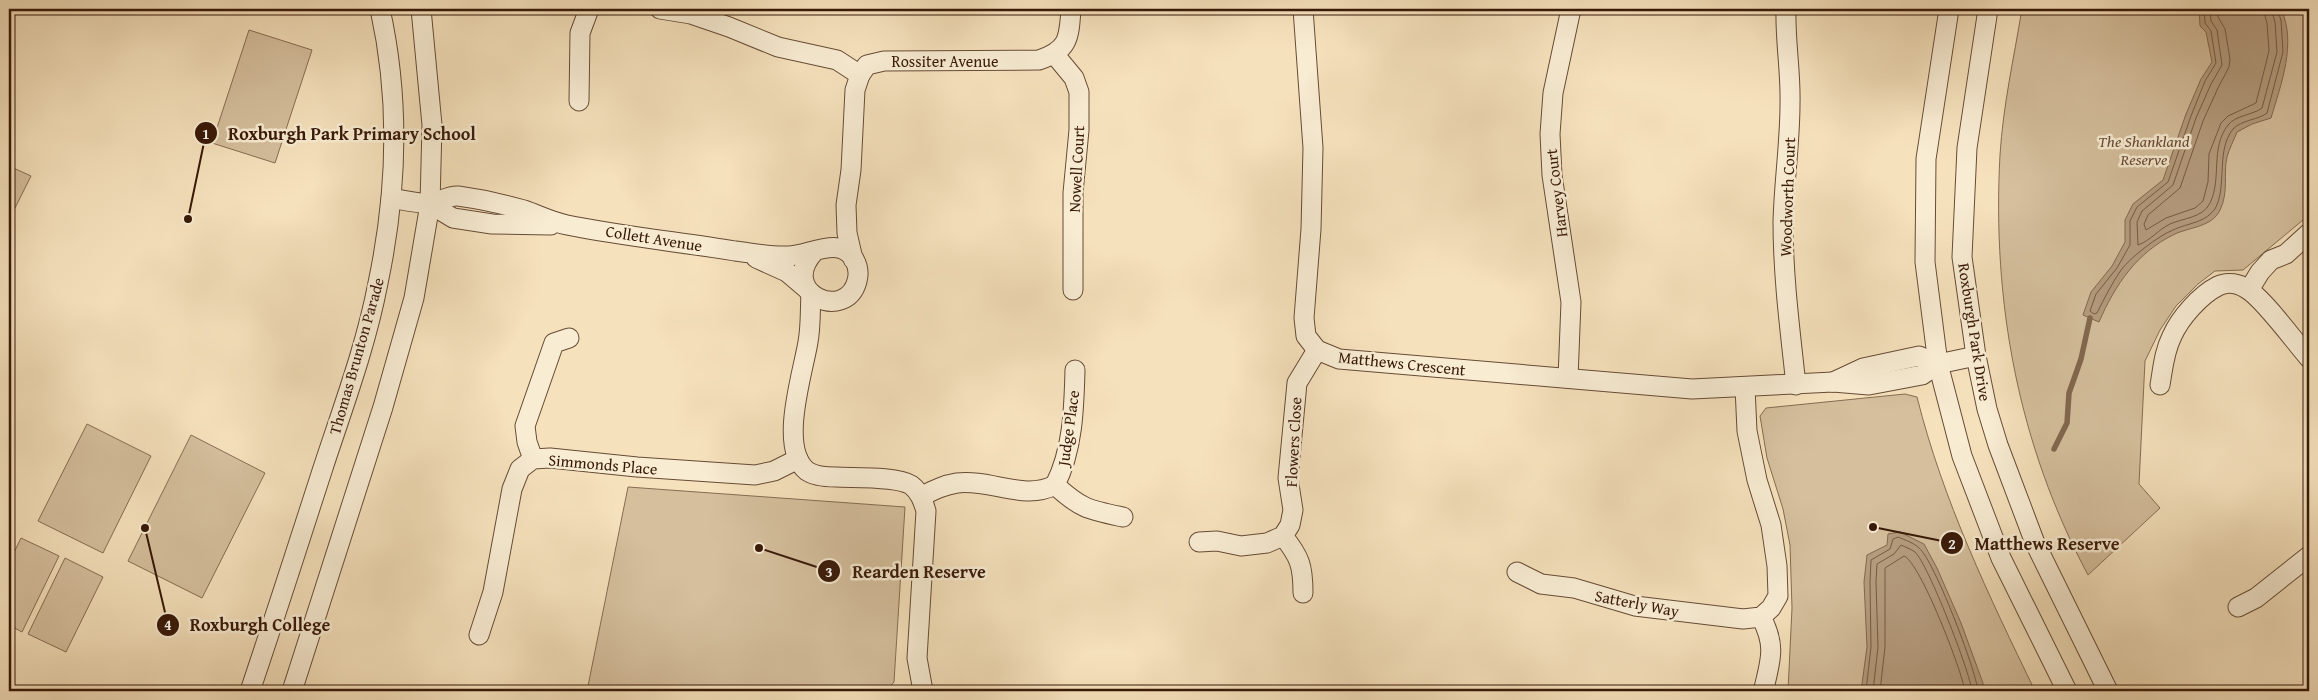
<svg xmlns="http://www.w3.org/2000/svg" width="2318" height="700" viewBox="0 0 2318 700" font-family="'Gentium Book Plus',serif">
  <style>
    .green { fill: #d5bf9d; stroke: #866c52 }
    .water { fill: #b59d7f; stroke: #83684f }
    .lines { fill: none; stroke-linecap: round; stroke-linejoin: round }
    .shore { stroke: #765b44; stroke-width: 1 }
    .stream { stroke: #83684f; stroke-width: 5.5 }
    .minor-casing { stroke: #674b35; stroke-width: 21 }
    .minor { stroke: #f8ecd3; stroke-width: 19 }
    .labels { text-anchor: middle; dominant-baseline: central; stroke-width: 5; stroke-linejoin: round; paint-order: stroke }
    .street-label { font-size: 16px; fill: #381908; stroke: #f8ecd3 }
    .park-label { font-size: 16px; font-style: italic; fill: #674b35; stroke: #f8ecd3 }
    .leader { fill: none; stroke: #381908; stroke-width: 2 }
    .callout-dot { fill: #381908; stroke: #f8ecd3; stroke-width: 2 }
    .mark-label { font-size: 15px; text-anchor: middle; font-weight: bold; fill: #fff }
    .callout-label { font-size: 18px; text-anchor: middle; font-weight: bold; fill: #381908; stroke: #f8ecd3; stroke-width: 5; stroke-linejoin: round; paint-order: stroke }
  </style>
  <rect width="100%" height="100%" fill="#f5e1bc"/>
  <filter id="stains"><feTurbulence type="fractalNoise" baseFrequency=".004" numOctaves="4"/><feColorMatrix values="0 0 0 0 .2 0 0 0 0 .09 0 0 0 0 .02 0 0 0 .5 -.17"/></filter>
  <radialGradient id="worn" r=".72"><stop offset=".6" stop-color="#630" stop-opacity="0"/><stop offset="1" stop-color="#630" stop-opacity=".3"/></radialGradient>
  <!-- green -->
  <g class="green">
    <path d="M2022 9H2309V215L2243 270 2215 271 2198 284 2176 306 2160 330 2145 361 2139 484 2160 508 2088 575C2018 444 1992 302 2000 155 2003 106 2014 57 2022 9Z"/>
    <path d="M249 30 312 50 275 163 212 143Z"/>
    <path d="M9 166 31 176 9 220Z"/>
    <path d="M1905 394 1917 397C1943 501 1989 596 2035 691H1788L1792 608 1790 545 1783 509 1767 458 1760 416 1766 408Z"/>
    <path d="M87 424 151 456 103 553 38 521Z"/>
    <path d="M191 435 265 473 202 598 128 561Z"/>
    <path d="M628 487 905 507 894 682 886 691H587Z"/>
    <path d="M21 538 59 556 22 632 9 625V563Z"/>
    <path d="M65 558 103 577 66 652 28 634Z"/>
  </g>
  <!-- water -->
  <g class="water">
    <path d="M2199 9H2281C2297 43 2281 84 2271 118L2252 124 2237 132C2234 140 2229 149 2227 157 2223 174 2229 192 2220 210 2212 227 2190 227 2175 234 2137 252 2115 285 2099 322L2083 315 2091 292 2112 266 2125 242V220L2133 204 2163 180 2186 114 2201 79 2212 62 2206 32 2200 26Z"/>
    <path d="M1900 532 1924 544 1937 568 1961 623 1983 683V691H1861L1867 647 1864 582 1867 555 1887 545 1888 534Z"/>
  </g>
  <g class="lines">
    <!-- shore -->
    <g class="shore">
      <path d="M2204 9 2205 23 2211 31 2216 63 2205 81 2191 116 2168 182 2137 207 2130 221V245L2117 268 2096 294 2090 311 2094 314 2097 313C2104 299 2112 283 2121 270 2131 257 2158 236 2173 230 2187 223 2207 223 2216 207 2227 184 2216 150 2233 129 2241 120 2258 120 2267 113L2283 52 2281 20 2277 9"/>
      <path d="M2210 9 2211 21 2217 30 2222 65 2211 84 2196 118 2173 185 2142 211 2137 222 2138 245C2150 241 2159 229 2170 224 2183 218 2203 218 2210 203 2222 179 2210 148 2228 125 2236 115 2253 115 2262 108L2277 52 2275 22 2271 9"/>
      <path d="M2218 9V17L2225 29 2230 59 2229 67 2218 88 2203 121 2180 188 2148 215 2144 224 2146 230 2166 218 2195 208 2203 201 2208 182 2209 154 2221 123 2228 116 2256 103 2269 51 2267 23 2263 9"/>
      <path d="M1866 691 1871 647 1870 582 1871 560 1890 549 1893 539 1898 537C1905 540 1914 543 1919 548 1934 560 1976 670 1978 691"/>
      <path d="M1873 691 1878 647 1876 582 1877 564 1894 554 1901 545C1905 547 1911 549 1915 552 1928 564 1970 672 1972 691"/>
      <path d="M1880 691 1885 647V568L1904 556C1920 562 1962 671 1965 691"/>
    </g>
    <!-- stream -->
    <path class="stream" d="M2054 449 2067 423 2069 393 2081 359 2090 318"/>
    <!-- minor casing -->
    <g class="minor-casing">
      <g id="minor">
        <path d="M660 9 691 14 729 27 778 47 837 60 860 75"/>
        <path d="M1303 9 1313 148 1311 229 1304 318 1306 336 1317 350 1339 359 1692 389 1833 382 1869 385 1922 375 1938 364 1976 356"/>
        <path d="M1786 9C1785 41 1791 72 1790 104 1790 143 1784 182 1783 222 1783 276 1790 330 1796 385"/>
        <path d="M1949 9 1926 159 1925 262 1938 364 1962 456 2001 558 2067 691"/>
        <path d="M1988 9 1967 148 1962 257 1976 356 1987 409 1998 445 2035 543 2108 691"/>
        <path d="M1055 55 1074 78 1079 92V130L1073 193V290"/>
        <path d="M579 101 580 33 589 9"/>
        <path d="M391 198C403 200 417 204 429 203 439 203 448 195 458 196 480 199 503 204 524 210 538 215 552 222 567 225 622 236 679 242 735 251 752 253 770 257 788 256 809 256 839 235 854 259 858 266 859 274 857 281 846 323 777 293 814 252"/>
        <path d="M430 204 453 218 492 224 551 225"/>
        <path d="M756 258 787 272 807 289"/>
        <path d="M853 259 847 233 846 205 851 170 855 90 860 75 867 65 884 61 1039 60C1069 50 1069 38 1071 9"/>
        <path d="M2249 290 2260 272 2271 260 2286 254 2309 233"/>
        <path d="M811 293C810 309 811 326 808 342 803 373 778 448 807 471 814 476 827 477 836 477 854 478 897 476 911 485 920 492 923 501 926 511L917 658 923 691"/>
        <path d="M1568 378 1571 302 1552 175 1550 134 1553 93 1571 9"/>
        <path d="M1833 382 1863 368 1919 356 1938 364"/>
        <path d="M2160 385C2163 368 2164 352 2172 336 2180 318 2200 295 2218 286 2228 281 2239 284 2247 289 2263 298 2295 342 2309 358"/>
        <path d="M533 459 527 442 525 426 554 343 569 338"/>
        <path d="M1055 485C1081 509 1089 510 1123 517"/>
        <path d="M922 496C934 490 944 485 957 483 991 479 1024 501 1055 485 1073 450 1074 408 1075 370"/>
        <path d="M1283 536C1300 557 1303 566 1303 593"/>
        <path d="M1199 542 1217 541 1241 546 1267 543 1283 536 1290 525 1293 510 1288 478 1297 383 1317 350"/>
        <path d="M1517 572 1541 584 1574 588 1635 606 1743 619 1761 617 1771 608 1778 596 1777 566 1771 525 1757 480 1747 431 1745 387"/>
        <path d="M2238 607 2256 598 2309 556"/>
        <path d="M1761 617C1776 645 1771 659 1764 688"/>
        <path d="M479 635 493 592 512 489 520 469 533 459 550 458 637 467 755 475 774 471 798 459"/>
        <path d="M250 691C275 617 299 542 323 468 343 407 366 346 378 283 397 193 400 99 380 9"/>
        <path d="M292 691 383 407 414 298 430 204 432 125 421 9"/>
      </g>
    </g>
    <!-- minor -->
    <use href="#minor" class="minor"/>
  </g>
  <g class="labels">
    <!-- street labels -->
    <g class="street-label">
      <text x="945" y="61">Rossiter Avenue</text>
      <text transform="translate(1076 169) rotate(-87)">Nowell Court</text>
      <text transform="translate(1556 193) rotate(-97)">Harvey Court</text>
      <text transform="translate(1787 197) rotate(-88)">Woodworth Court</text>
      <text transform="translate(654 238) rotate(9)">Collett Avenue</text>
      <text transform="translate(1975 332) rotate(81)">Roxburgh Park Drive</text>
      <text transform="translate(356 356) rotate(-74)">Thomas Brunton Parade</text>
      <text transform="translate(1402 363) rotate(6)">Matthews Crescent</text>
      <text transform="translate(1068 428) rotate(-82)">Judge Place</text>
      <text transform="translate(1293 442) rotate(-87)">Flowers Close</text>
      <text transform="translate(603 464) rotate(5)">Simmonds Place</text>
      <text transform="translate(1637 603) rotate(11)">Satterly Way</text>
    </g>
    <!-- park labels -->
    <g class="park-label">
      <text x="2144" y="141">The Shankland<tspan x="2144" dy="18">Reserve</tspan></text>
    </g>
  </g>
  <!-- callouts -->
  <path class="leader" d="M188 219L206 133M1873 527L1952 543M759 548L829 571M145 528L168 625"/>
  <g class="callout-dot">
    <circle cx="188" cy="219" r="5"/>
    <circle cx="1873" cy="527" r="5"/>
    <circle cx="759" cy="548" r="5"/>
    <circle cx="145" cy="528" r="5"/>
    <circle cx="206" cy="133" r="12"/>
    <circle cx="1952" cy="543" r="12"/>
    <circle cx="829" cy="571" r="12"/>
    <circle cx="168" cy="625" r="12"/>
  </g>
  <g class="mark-label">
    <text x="206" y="139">1</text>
    <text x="1952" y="549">2</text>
    <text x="829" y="577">3</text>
    <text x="168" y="630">4</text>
  </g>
  <g class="callout-label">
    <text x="352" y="140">Roxburgh Park Primary School</text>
    <text x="2047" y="550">Matthews Reserve</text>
    <text x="919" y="578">Rearden Reserve</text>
    <text x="260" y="631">Roxburgh College</text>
  </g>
  <!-- margin -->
  <rect width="2318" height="700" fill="none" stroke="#f5e1bc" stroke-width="30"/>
  <rect x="10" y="10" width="2298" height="680" fill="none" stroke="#381908" stroke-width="2.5"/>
  <rect x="15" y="15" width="2288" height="670" fill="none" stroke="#381908"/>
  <rect width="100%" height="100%" filter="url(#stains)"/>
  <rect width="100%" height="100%" fill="url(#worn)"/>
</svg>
